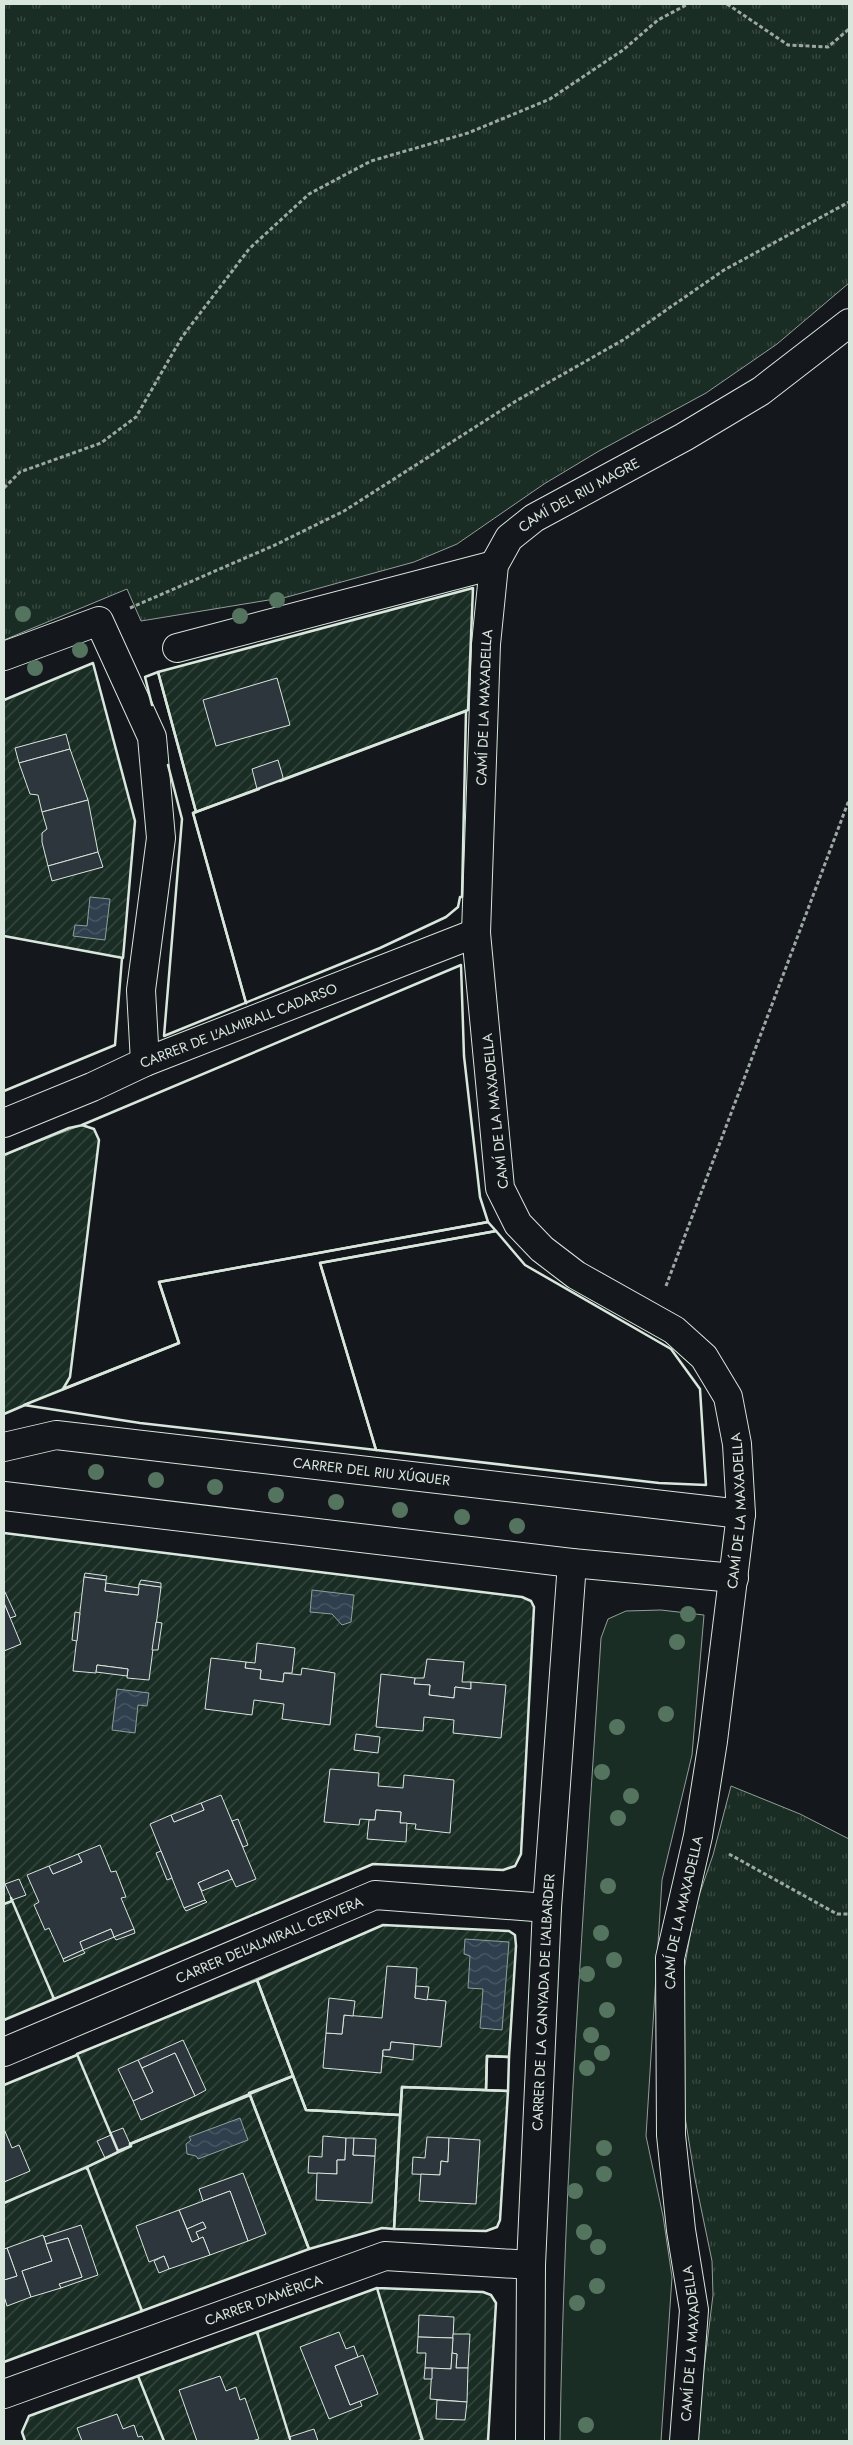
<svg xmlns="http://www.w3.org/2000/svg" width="853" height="2445" viewBox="0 0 853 2445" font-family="Jost,sans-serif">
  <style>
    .grass { fill: url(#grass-tufts); stroke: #939e99 }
    .park { fill: #1a2d24; stroke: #939e99 }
    .garden { fill: url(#garden-furrows); stroke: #939e99 }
    .water { fill: url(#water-waves); stroke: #939e99 }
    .building { fill: #2c363c; stroke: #d8e6dc }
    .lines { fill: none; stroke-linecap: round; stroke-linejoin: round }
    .street-casing { stroke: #d8e6dc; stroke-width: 30 }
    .path { stroke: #9da8a2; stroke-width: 3; stroke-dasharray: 4 2.5; stroke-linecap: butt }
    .street { stroke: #14181c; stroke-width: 28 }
    .wall { stroke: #d8e6dc; stroke-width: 2.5 }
    .tree { fill: #55745f }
    .labels { text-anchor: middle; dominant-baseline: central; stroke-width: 4; stroke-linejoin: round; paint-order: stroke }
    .street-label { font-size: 14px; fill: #d8e6dc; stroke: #14181c }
  </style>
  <defs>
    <pattern id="grass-tufts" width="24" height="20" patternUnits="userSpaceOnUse" patternTransform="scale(1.25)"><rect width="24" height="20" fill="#1a2d24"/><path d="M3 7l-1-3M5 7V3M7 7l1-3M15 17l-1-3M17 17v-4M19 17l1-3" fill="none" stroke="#3b4b43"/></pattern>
    <pattern id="garden-furrows" width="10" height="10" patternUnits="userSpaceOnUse" patternTransform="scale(1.25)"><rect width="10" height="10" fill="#1a2d24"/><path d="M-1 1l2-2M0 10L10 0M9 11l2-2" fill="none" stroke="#3b4b43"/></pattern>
    <pattern id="water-waves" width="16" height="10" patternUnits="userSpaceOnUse" patternTransform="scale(1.25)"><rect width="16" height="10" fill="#2f3f4d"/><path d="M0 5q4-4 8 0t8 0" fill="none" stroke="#4c5b66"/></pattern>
  </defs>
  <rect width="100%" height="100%" fill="#14181c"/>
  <!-- grass -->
  <g class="grass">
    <path d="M4 4H849V283L777 344 706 393 599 451 544 484 457 544 414 562 287 597 141 621 127 589 4 640Z"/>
    <path d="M731 1786 800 1814 849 1839V2441H698L702 2384 713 2295 712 2261 695 2179 681 2092 682 1982 695 1907 713 1855Z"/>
  </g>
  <!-- park -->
  <path class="park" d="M661 1610 704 1615 692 1755 662 1880 646 2136 663 2216 672 2277 661 2441H560C564 2173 584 1905 601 1638L608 1619 626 1611Z"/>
  <!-- garden -->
  <g class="garden">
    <path d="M473 588 468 710 196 812 158 672Z"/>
    <path d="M93 663 135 821 123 958 4 936V700Z"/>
    <path d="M82 1125 94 1129 99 1140 70 1377 63 1389 4 1414V1155Z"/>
    <path d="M4 1533 522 1597 531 1601 534 1607 521 1854 515 1866 503 1870 373 1864 4 2020Z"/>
    <path d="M383 1925 509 1931 515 1935 516 1946 509 2057 487 2056 486 2090 508 2091 500 2220 497 2227 486 2231 382 2228 309 2249 4 2362V2085Z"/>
    <path d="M377 2288 483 2292 491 2295 496 2303 488 2441H25L22 2432 29 2416Z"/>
  </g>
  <!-- water -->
  <g class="water">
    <path d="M90 897 110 899 105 940 73 936 75 925 87 926Z"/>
    <path d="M312 1590 354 1595 351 1622 342 1625 332 1614 310 1612Z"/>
    <path d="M117 1689 149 1693 147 1706 138 1705 135 1733 112 1730Z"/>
    <path d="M465 1939 509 1942 502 2030 480 2028 483 1989 468 1988 470 1956 464 1954Z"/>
    <path d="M240 2118 248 2140 198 2159 196 2156 187 2154 186 2144 191 2140 189 2137Z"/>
  </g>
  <!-- building -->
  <g class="building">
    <path d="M277 678 290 725 216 746 203 700Z"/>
    <path d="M66 734 70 749 19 763 15 748Z"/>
    <path d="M70 749 88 800 42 812 38 795 30 794 19 763Z"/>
    <path d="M278 760 283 777 282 780 257 789 252 769Z"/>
    <path d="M88 800 98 852 48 866 42 842V833L47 829 42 812Z"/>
    <path d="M98 852 103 867 52 881 48 866Z"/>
    <path d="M85 1573 107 1576 106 1580 84 1577Z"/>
    <path d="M84 1577 106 1580 105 1591 138 1595 139 1584 161 1587 149 1680 127 1678 128 1669 97 1665 96 1673 73 1671Z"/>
    <path d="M141 1580 161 1583V1587L139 1584Z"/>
    <path d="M106 1583 139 1588 138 1595 105 1591Z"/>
    <path d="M4 1590 16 1616 10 1618 4 1603Z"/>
    <path d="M4 1603 21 1644 4 1651Z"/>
    <path d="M75 1612 80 1613 77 1641 72 1640Z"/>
    <path d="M156 1622 162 1623 158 1650H152Z"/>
    <path d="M257 1643 295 1648 292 1673H284L283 1682 260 1679 261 1670 245 1668 246 1662 255 1663Z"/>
    <path d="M211 1658 246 1662 245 1668 261 1670 260 1679 283 1682 284 1673 301 1675 302 1668 335 1673 330 1725 282 1719 284 1704 254 1700 252 1715 205 1709Z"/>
    <path d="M427 1659 464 1662 462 1682H471V1689L455 1687 454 1698 429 1695 430 1685 414 1684 415 1678H424Z"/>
    <path d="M97 1665 128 1669 127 1676 96 1672Z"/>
    <path d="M381 1674 415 1678 414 1684 430 1685 429 1695 454 1698 455 1687 471 1689V1682L506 1685 501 1738 453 1733 454 1720 424 1717 423 1731 376 1727Z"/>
    <path d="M356 1734 380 1737 378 1753 354 1750Z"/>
    <path d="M330 1769 379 1773 378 1786 391 1787 403 1788 404 1775 454 1780 450 1833 415 1829 416 1824 400 1823 401 1812 376 1810 375 1820 360 1819 359 1825 324 1822Z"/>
    <path d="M221 1795 256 1879 236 1887 228 1870 198 1883 205 1900 184 1908 150 1824 171 1815 174 1822 204 1810 201 1803Z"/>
    <path d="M201 1803 204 1810 174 1822 171 1815Z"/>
    <path d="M376 1810 401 1812 400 1823H407L406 1842 367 1839 369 1820H375Z"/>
    <path d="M238 1819 248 1845 243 1847 232 1821Z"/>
    <path d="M100 1845 111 1872 116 1871 126 1897 121 1898 134 1929 114 1937 111 1929 80 1942 83 1950 63 1959 49 1928 45 1930 34 1905 39 1902 27 1875 49 1866 53 1874 82 1862 78 1854Z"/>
    <path d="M161 1851 172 1878 167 1880 156 1853Z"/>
    <path d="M78 1854 82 1862 53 1874 49 1866Z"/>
    <path d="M228 1870 232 1879 202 1891 198 1883Z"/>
    <path d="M19 1879 26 1895 12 1900 5 1884Z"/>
    <path d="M205 1900 207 1902 186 1911 184 1908Z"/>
    <path d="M111 1929 114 1937 83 1950 80 1942Z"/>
    <path d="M134 1929 135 1933 116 1940 114 1937Z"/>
    <path d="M83 1950 85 1953 64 1962 63 1959Z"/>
    <path d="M387 1966 417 1968 415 1998 446 2001 441 2047 391 2042 390 2050H383L381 2073 323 2068 326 2033 342 2034 344 2015 382 2018Z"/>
    <path d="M416 1986 429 1987 427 2000 415 1998Z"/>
    <path d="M329 1998 355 2001 353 2016 344 2015 342 2034 326 2033Z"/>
    <path d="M183 2040 206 2090 195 2096 175 2053 142 2068 138 2060Z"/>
    <path d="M391 2042 414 2044 413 2060 383 2056V2050H390Z"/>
    <path d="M175 2053 195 2096 141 2120 133 2101 153 2092 142 2068Z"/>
    <path d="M138 2060 153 2092 133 2101 118 2069Z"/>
    <path d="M123 2128 131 2146 118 2151 110 2133Z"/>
    <path d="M4 2129 12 2148 19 2145 30 2171 4 2182Z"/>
    <path d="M111 2135 118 2151 105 2158 97 2141Z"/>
    <path d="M323 2136 346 2138 345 2160H337V2174L308 2173 309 2156 322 2157Z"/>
    <path d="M427 2137 449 2138 448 2162 441 2161 440 2175 412 2174 413 2157 425 2158Z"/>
    <path d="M346 2138H354L353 2155 375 2156 372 2203 316 2200 317 2173 337 2174V2160H345Z"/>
    <path d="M354 2138 376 2139 375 2156 353 2155Z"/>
    <path d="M449 2138 480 2140 476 2204 419 2201 421 2174 440 2175 441 2161 448 2162Z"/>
    <path d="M243 2173 266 2234 248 2241 230 2191 203 2201 199 2189Z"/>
    <path d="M230 2191 248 2241 210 2255 203 2237 199 2239 196 2232 206 2228 203 2222 187 2229 179 2210Z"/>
    <path d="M179 2210 192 2242 203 2237 210 2255 169 2269 164 2256 149 2262 136 2226Z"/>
    <path d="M203 2222 206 2228 196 2232 199 2239 192 2242 187 2229Z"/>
    <path d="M81 2225 98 2275 61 2288 59 2284 82 2277 68 2238 46 2244 44 2237Z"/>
    <path d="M43 2235 52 2261 22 2271 31 2297 7 2306 4 2296V2280L17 2276 7 2248Z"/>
    <path d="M68 2238 82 2277 59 2284 61 2288 31 2297 22 2271 52 2261 46 2244Z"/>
    <path d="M7 2248 17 2276 4 2280V2249Z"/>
    <path d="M164 2256 169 2269 159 2273 154 2261Z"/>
    <path d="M419 2315 454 2317 453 2338 418 2337Z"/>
    <path d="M339 2332 346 2349 354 2346 358 2357 335 2366 350 2405 360 2401 362 2406 329 2419 300 2347Z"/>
    <path d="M453 2334H470L468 2368H456L457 2354 452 2353Z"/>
    <path d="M418 2337 453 2338 451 2369 425 2368 426 2353H417Z"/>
    <path d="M452 2353 457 2354 456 2368H468L467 2402 430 2399 432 2368 451 2369Z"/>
    <path d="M363 2355 378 2394 350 2405 335 2366Z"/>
    <path d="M425 2368H432V2379H424Z"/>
    <path d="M220 2376 226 2391 236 2387 240 2400 245 2398 259 2439 252 2441H197L179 2390Z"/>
    <path d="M437 2400 467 2402 465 2420 436 2419Z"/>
    <path d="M117 2414 123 2429 134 2425 138 2437 142 2436 144 2441H82L77 2428Z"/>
    <path d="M314 2429 318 2441H291L289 2437Z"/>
  </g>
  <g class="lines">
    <!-- street casing -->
    <g class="street-casing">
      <g id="street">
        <path d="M177 648 494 565"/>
        <path d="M4 656 99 621 152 737 161 838 141 990 145 1062"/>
        <path id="s1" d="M4 1123 92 1087 145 1062 476 933"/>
        <path id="s2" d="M4 1447 56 1435 741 1514"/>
        <path d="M4 1496 572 1563 734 1578"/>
        <path id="s3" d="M4 2052 375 1895 547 1908"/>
        <path id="s4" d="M4 2394 385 2256 531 2265"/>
        <path id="s5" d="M530 2441 531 2265 547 1908 572 1563"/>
        <path id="s6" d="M684 2441 694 2310 681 2230 671 2135 670 1958 698 1836 713 1741 741 1514 737 1444 728 1397 704 1357 674 1330 576 1275 542 1249 518 1224 500 1188 476 933 486 644 494 565 509 538 534 518 684 437 761 391 849 323"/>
      </g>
    </g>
    <!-- path -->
    <g class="path">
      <path d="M727 4 788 45 828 47 849 29"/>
      <path d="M4 488 20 472 101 443 136 417 182 337 249 249 309 194 371 161 468 133 550 99 623 50 658 20 688 4"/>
      <path d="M130 608 275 545 344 511 516 401 623 340 724 270 849 202"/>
      <path d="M666 1286 849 800"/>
      <path d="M729 1854 837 1914H849"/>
    </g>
    <!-- street -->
    <use href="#street" class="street"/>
    <!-- wall -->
    <g class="wall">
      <path d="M473 588 468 710 196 812 158 672Z"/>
      <path d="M4 700 93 663 135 821 123 958 4 936"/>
      <path d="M152 705 145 677 158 672 196 812 193 813 246 1003"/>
      <path d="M168 765 182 819 164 1036 380 948 446 917 458 907 460 897H462L466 711 280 781"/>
      <path d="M461 965 464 1056 480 1197 488 1222 159 1282 179 1343 63 1389 70 1377 99 1140 94 1129 82 1125Z"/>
      <path d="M246 1003 193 813 259 789"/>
      <path d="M4 1091 115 1045 122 958"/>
      <path d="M4 1155 69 1128 83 1125"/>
      <path d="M488 1222 496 1231 320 1263 376 1450 140 1423 24 1405 179 1343 159 1282Z"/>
      <path d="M496 1231 525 1265 671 1349 700 1389 706 1485 659 1483 376 1450 320 1263Z"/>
      <path d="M4 1414 25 1405"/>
      <path d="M4 1533 522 1597 531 1601 534 1607 521 1854 515 1866 503 1870 373 1864 54 1999 11 1898"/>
      <path d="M4 1904 12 1901"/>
      <path d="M383 1925 509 1931 515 1935 516 1946 509 2057 487 2056 486 2090 402 2087 400 2115 306 2110 257 1980Z"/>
      <path d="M257 1980 293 2076 130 2144 131 2146 118 2151 77 2054Z"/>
      <path d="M4 2020 54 1999 53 1998"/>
      <path d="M487 2056 509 2057 508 2091 486 2090Z"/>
      <path d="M293 2076 306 2110 400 2115 394 2229 382 2228 309 2249 249 2093Z"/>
      <path d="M4 2085 77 2055"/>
      <path d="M402 2087 508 2091 500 2220 497 2227 486 2231 394 2229Z"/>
      <path d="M250 2095 309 2249 142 2311 87 2167 131 2146 130 2144Z"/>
      <path d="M4 2203 87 2167V2169"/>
      <path d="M4 2362 142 2311 141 2309"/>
      <path d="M290 2439 257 2332 377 2288 422 2440 419 2441H423L377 2288 483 2292 491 2295 496 2303 488 2441"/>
      <path d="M25 2441 22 2432 29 2416 138 2376"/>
      <path d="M164 2441 138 2376 257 2332 258 2335"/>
    </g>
  </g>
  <!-- trees -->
  <g class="tree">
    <circle cx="277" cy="600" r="8"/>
    <circle cx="23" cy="614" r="8"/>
    <circle cx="240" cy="616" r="8"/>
    <circle cx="80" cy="650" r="8"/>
    <circle cx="35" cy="668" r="8"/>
    <circle cx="96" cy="1472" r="8"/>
    <circle cx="156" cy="1480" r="8"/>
    <circle cx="215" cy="1487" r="8"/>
    <circle cx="276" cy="1495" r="8"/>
    <circle cx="336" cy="1502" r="8"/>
    <circle cx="400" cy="1510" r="8"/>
    <circle cx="462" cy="1517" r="8"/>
    <circle cx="517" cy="1526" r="8"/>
    <circle cx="688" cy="1614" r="8"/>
    <circle cx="677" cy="1642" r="8"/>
    <circle cx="666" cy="1714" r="8"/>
    <circle cx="617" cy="1727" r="8"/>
    <circle cx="602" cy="1772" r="8"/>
    <circle cx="631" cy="1796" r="8"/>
    <circle cx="618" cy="1818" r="8"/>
    <circle cx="608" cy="1886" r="8"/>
    <circle cx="601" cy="1933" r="8"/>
    <circle cx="614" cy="1960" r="8"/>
    <circle cx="587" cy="1974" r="8"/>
    <circle cx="607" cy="2010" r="8"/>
    <circle cx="591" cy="2035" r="8"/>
    <circle cx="602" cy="2053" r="8"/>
    <circle cx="587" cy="2068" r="8"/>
    <circle cx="604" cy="2148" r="8"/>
    <circle cx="604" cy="2174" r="8"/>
    <circle cx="575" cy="2191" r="8"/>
    <circle cx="584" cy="2232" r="8"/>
    <circle cx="598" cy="2247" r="8"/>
    <circle cx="597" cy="2286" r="8"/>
    <circle cx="577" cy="2303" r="8"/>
    <circle cx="586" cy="2425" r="8"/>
  </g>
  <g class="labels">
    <!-- street labels -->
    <g class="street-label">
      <text stroke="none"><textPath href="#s6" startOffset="2108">CAMÍ DEL RIU MAGRE</textPath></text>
      <text stroke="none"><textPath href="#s6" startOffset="1852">CAMÍ DE LA MAXADELLA</textPath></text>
      <text stroke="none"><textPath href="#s1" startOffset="254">CARRER DE L'ALMIRALL CADARSO</textPath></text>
      <text transform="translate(495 1111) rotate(-96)">CAMÍ DE LA MAXADELLA</text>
      <text stroke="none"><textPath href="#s2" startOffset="371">CARRER DEL RIU XÚQUER</textPath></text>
      <text stroke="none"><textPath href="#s6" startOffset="938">CAMÍ DE LA MAXADELLA</textPath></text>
      <text stroke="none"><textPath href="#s6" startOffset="532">CAMÍ DE LA MAXADELLA</textPath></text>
      <text stroke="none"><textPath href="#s3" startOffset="288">CARRER DEL'ALMIRALL CERVERA</textPath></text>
      <text stroke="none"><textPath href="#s5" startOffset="439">CARRER DE LA CANYADA DE L'ALBARDER</textPath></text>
      <text stroke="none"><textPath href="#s4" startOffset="276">CARRER D'AMÈRICA</textPath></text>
      <text stroke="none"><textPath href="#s6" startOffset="98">CAMÍ DE LA MAXADELLA</textPath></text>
    </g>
  </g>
  <!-- border -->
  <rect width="853" height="2445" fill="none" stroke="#d8e6dc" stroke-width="10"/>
</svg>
